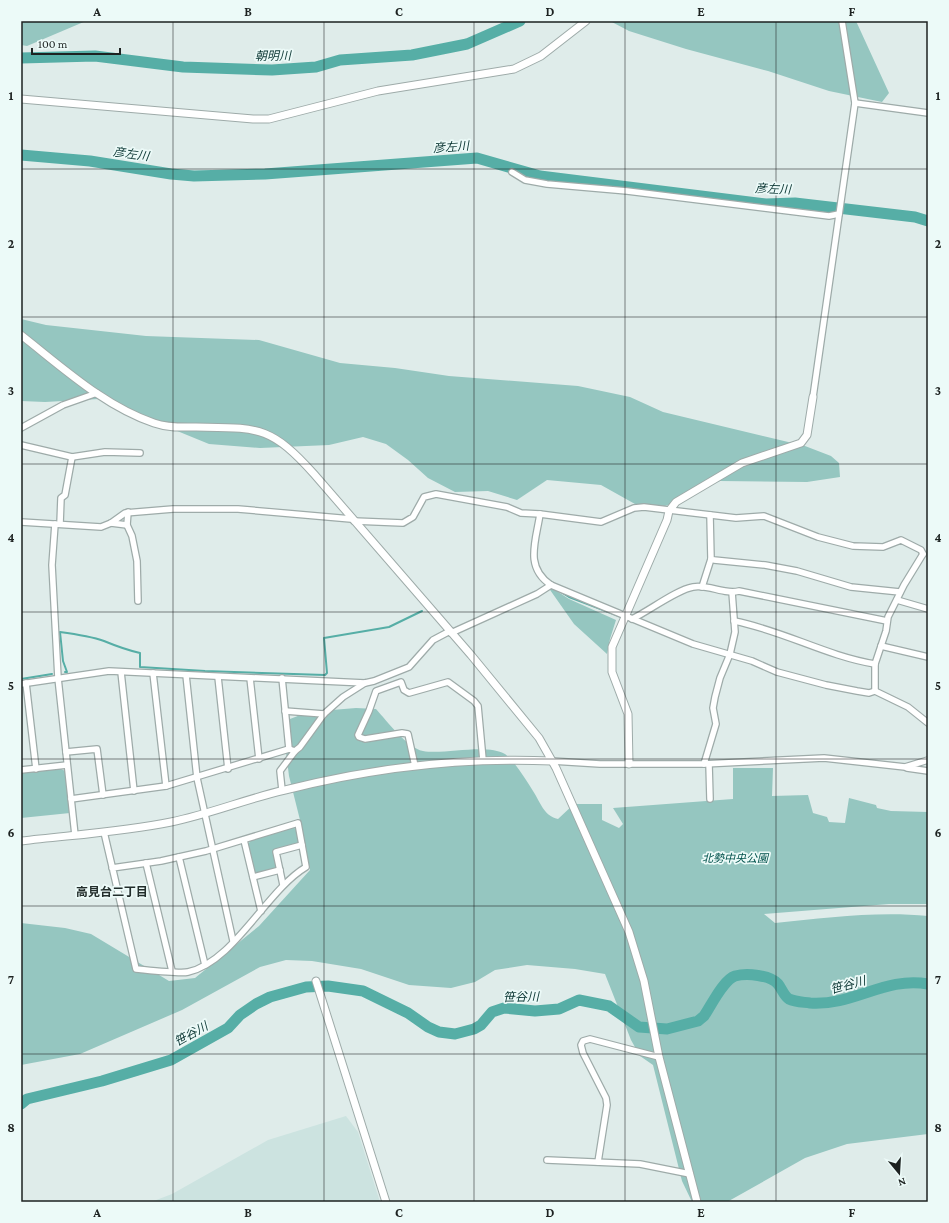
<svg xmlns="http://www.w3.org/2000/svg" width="949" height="1223" viewBox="0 0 949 1223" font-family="'Crimson Pro','Noto Sans JP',serif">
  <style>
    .built { fill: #cce3e0 }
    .green { fill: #95c6c0 }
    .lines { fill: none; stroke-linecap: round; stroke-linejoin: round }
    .stream { stroke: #56aea6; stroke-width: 2 }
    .river { stroke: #56aea6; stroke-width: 11 }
    .minor-casing { stroke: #9eaba9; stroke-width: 8 }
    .tertiary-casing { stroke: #9eaba9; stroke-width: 9 }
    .minor { stroke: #fff; stroke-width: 5.5 }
    .tertiary { stroke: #fff; stroke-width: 7 }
    .grid { fill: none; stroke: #1d2221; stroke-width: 1; stroke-opacity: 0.55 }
    .labels { text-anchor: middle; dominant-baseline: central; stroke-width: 3.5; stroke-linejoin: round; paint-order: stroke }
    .park-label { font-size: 11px; font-style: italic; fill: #00524c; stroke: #ecfaf8 }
    .water-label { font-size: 12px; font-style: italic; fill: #0c3734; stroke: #ecfaf8 }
    .neighbourhood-label { font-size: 12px; font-weight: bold; fill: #222d2b; stroke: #ecfaf8 }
    .neatline { fill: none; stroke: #1d2221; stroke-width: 1.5 }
    .grid-label { font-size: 13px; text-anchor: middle; font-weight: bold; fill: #1d2221 }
  </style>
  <rect width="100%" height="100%" fill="#dfecea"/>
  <!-- built -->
  <path class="built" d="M346 1116 358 1132 380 1202H151L172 1194 268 1140Z"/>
  <!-- green -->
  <g class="green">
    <path d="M21 21H86L27 46 21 45Z"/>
    <path d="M610 21H856L889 93 882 102 829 91 768 71 686 49 629 31Z"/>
    <path d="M21 319 46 325 146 336 259 340 340 363 395 368 449 376 578 386 630 397 663 412 805 446 831 456 839 463 840 477 807 482 720 481 707 486 690 498 665 506 635 504 601 485 547 480 517 500 488 491 455 492 428 478 408 460 386 444 363 437 329 445 260 448 209 444 99 399 45 402 21 401Z"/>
    <path d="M549 586 569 599 616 620 610 639 607 654 574 624 548 587Z"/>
    <path d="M356 708 376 709C387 721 407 748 423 751 444 755 486 743 505 754 508 756 511 761 514 763 521 772 527 781 533 791 541 803 543 815 558 819L574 804H602V820L619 828 623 824 613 808 733 799V768H773L772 796 808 795 813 813 827 817 829 822 845 823 849 798 876 805 877 808 891 811 928 812V904H889L764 914 775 923C825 918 877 911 928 916V1134L847 1144 805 1158 727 1202H692L682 1181 653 1065 640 1056 631 1040 605 974 575 969 527 965 495 970 475 982 451 988 409 985 361 969 312 961 286 960 260 967 182 1010 80 1054 21 1065V923L65 928 91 934 169 981 195 978 259 926 310 870 302 828 289 776 284 736 290 719 308 712Z"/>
    <path d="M61 769 65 771 70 813 21 818V773Z"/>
    <path d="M293 827 297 830 299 844 274 850 278 868 255 875 248 845 250 841Z"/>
  </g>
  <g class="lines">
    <!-- stream -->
    <g class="stream">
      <path d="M561 592 569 597 619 616"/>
      <path d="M65 672H67L63 661 60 632C75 634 90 636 104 641 116 646 127 650 140 653V667L205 671 325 675 327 673 324 638 389 627 422 611"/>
      <path d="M21 679 52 674"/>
    </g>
    <!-- river -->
    <g class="river">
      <path d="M21 58 95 56 183 67 272 70 316 67 340 60 412 55 467 44 520 21"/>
      <path d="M21 155 90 161 171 174 194 176 265 174 477 158 540 176 766 204 795 203 915 217 928 221"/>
      <path d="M21 1104 27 1099 102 1081 171 1060 228 1028 240 1015 256 1004 270 997 306 987 328 986 363 991 408 1013 428 1027 439 1032 455 1034 474 1029 481 1025 492 1012 504 1008 535 1011 559 1009 579 1000 609 1006 639 1027 667 1029 698 1021 704 1016C711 1006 723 980 735 976 747 973 770 975 778 984 782 989 784 996 789 999 795 1002 803 1002 810 1003 854 1006 885 976 928 984"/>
    </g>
    <!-- minor casing -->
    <g class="minor-casing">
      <g id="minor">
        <path d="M855 103 928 113"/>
        <path d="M512 172 525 180 547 184 627 191 829 216 839 214"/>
        <path d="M813 397 855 103 842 21"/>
        <path d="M21 428 63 405 97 393"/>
        <path d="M21 445 72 457 105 452 140 453"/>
        <path d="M128 512 127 525 132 536 137 561 138 601"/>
        <path d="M540 514C536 541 524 567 551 585L693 644 752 661 777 672 826 685 857 691 869 693 875 691 908 707 928 723"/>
        <path d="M710 515 711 559 714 560 765 565 797 571 851 587 900 592"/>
        <path d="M354 521 403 523 413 517 424 497 436 494 507 507 521 513 540 514 601 522 634 508 644 507 736 518 764 516 818 537 853 546 883 547 901 540 921 550 923 554"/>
        <path d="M21 522 101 527 111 523 125 513 173 509H238L351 519"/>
        <path d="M111 523 127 525"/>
        <path d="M55 524 52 565 58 678 75 835"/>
        <path d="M60 524 61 498 65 495 72 457"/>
        <path d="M702 587 711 559"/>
        <path d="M897 600 928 609"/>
        <path d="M632 619C649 611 676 590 693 587 709 584 724 595 739 591L887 621"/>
        <path d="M734 621C782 630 826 656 875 664"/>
        <path d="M451 633 537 594 551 585"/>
        <path d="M881 646 928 657"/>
        <path d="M121 672 134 791"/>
        <path d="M153 673 166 786"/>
        <path d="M186 675 197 778 233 941"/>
        <path d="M218 677 228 769"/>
        <path d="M250 678 259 759"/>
        <path d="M282 678 289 749"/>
        <path d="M26 683 36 769"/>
        <path d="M21 684 109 671 365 683 374 681 409 667 433 640 450 631"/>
        <path d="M875 691V664L886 631 888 617 904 585 923 554"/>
        <path d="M285 711 324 714"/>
        <path d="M66 752 97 749 103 795"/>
        <path d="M552 761 600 764H704L824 758 905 767 928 760"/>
        <path d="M704 764 716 724 713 708 715 697 720 678 730 654 735 632 732 592"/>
        <path d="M709 764 710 799"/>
        <path d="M415 766 408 734 402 733 365 739 359 737 358 735 369 711 376 691 401 682 404 690 409 693 448 682 474 701 478 706 483 760"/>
        <path d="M907 768 928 771"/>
        <path d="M21 770 67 765"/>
        <path d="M282 790 280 771 295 751"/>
        <path d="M71 799 166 786 289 749 295 751 300 747 324 714 343 697 365 683"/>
        <path d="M104 832 136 969C147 970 180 974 188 972 234 962 266 891 306 867L298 823 206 851 161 861 112 868"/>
        <path d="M244 840 261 911"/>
        <path d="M179 857 205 965"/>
        <path d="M146 863 172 971"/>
        <path d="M253 877 280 870"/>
        <path d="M283 885 276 852 302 845"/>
        <path d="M547 1160 640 1164 690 1174"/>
        <path d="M598 1162 607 1105 606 1098 583 1053 581 1045 583 1041 590 1039 659 1057"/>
      </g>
    </g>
    <!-- tertiary casing -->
    <g class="tertiary-casing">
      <g id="tertiary">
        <path d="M21 99 253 119H269L378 91 514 69 541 56 586 21"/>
        <path d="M21 335C62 367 104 406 154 423 168 428 183 427 196 427 258 428 270 425 314 474L471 655 539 738 556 768 629 932 644 981 659 1057 697 1202"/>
        <path d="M629 764 628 714 612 672V647L667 520 669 511 676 502 742 463 801 443 807 435 813 397"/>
        <path d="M21 841C71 835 122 832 171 822 210 814 246 799 285 790 372 768 462 757 552 761"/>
        <path d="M316 981 386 1202"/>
      </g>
    </g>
    <!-- minor -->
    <use href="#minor" class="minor"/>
    <!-- tertiary -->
    <use href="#tertiary" class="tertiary"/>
  </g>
  <!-- grid -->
  <path class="grid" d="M173 21V1202M324 21V1202M474 21V1202M625 21V1202M776 21V1202M21 169H928M21 317H928M21 464H928M21 612H928M21 759H928M21 906H928M21 1054H928"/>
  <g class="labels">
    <!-- park labels -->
    <g class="park-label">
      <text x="735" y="858">北勢中央公園</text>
    </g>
    <!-- water labels -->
    <g class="water-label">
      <text transform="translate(273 56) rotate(-1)">朝明川</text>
      <text transform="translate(451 147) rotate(-4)">彦左川</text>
      <text transform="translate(131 154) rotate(8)">彦左川</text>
      <text transform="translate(773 189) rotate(2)">彦左川</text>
      <text transform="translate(848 985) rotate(-15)">笹谷川</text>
      <text transform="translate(521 997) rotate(-1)">笹谷川</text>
      <text transform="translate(191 1034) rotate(-29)">笹谷川</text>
    </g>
    <!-- neighbourhood labels -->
    <g class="neighbourhood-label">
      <text x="112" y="892">高見台二丁目</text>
    </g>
  </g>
  <!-- border -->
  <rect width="949" height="1223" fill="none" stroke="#ecfaf8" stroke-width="44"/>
  <!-- north arrow -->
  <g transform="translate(899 1173) rotate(162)" stroke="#ecfaf8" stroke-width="3" paint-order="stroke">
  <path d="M0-3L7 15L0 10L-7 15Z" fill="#1d2221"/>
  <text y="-6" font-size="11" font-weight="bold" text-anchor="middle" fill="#1d2221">N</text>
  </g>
  <!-- scale -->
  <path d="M32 48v6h88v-6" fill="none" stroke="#1d2221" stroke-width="2"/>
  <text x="38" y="48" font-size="12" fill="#1d2221" stroke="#ecfaf8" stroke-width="3" paint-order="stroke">100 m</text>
  <rect x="22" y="22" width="905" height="1179" class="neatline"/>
  <g class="grid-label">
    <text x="97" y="16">A</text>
    <text x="248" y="16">B</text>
    <text x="399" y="16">C</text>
    <text x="550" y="16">D</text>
    <text x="701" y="16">E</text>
    <text x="852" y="16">F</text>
    <text x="11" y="100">1</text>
    <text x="938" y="100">1</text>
    <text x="11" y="248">2</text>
    <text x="938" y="248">2</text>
    <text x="11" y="395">3</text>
    <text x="938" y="395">3</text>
    <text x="11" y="542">4</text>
    <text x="938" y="542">4</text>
    <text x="11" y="690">5</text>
    <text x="938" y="690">5</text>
    <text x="11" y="837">6</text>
    <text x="938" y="837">6</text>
    <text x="11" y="984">7</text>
    <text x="938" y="984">7</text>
    <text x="11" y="1132">8</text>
    <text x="938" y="1132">8</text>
    <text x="97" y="1217">A</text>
    <text x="248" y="1217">B</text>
    <text x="399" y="1217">C</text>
    <text x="550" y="1217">D</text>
    <text x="701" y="1217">E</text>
    <text x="852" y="1217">F</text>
  </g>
</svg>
